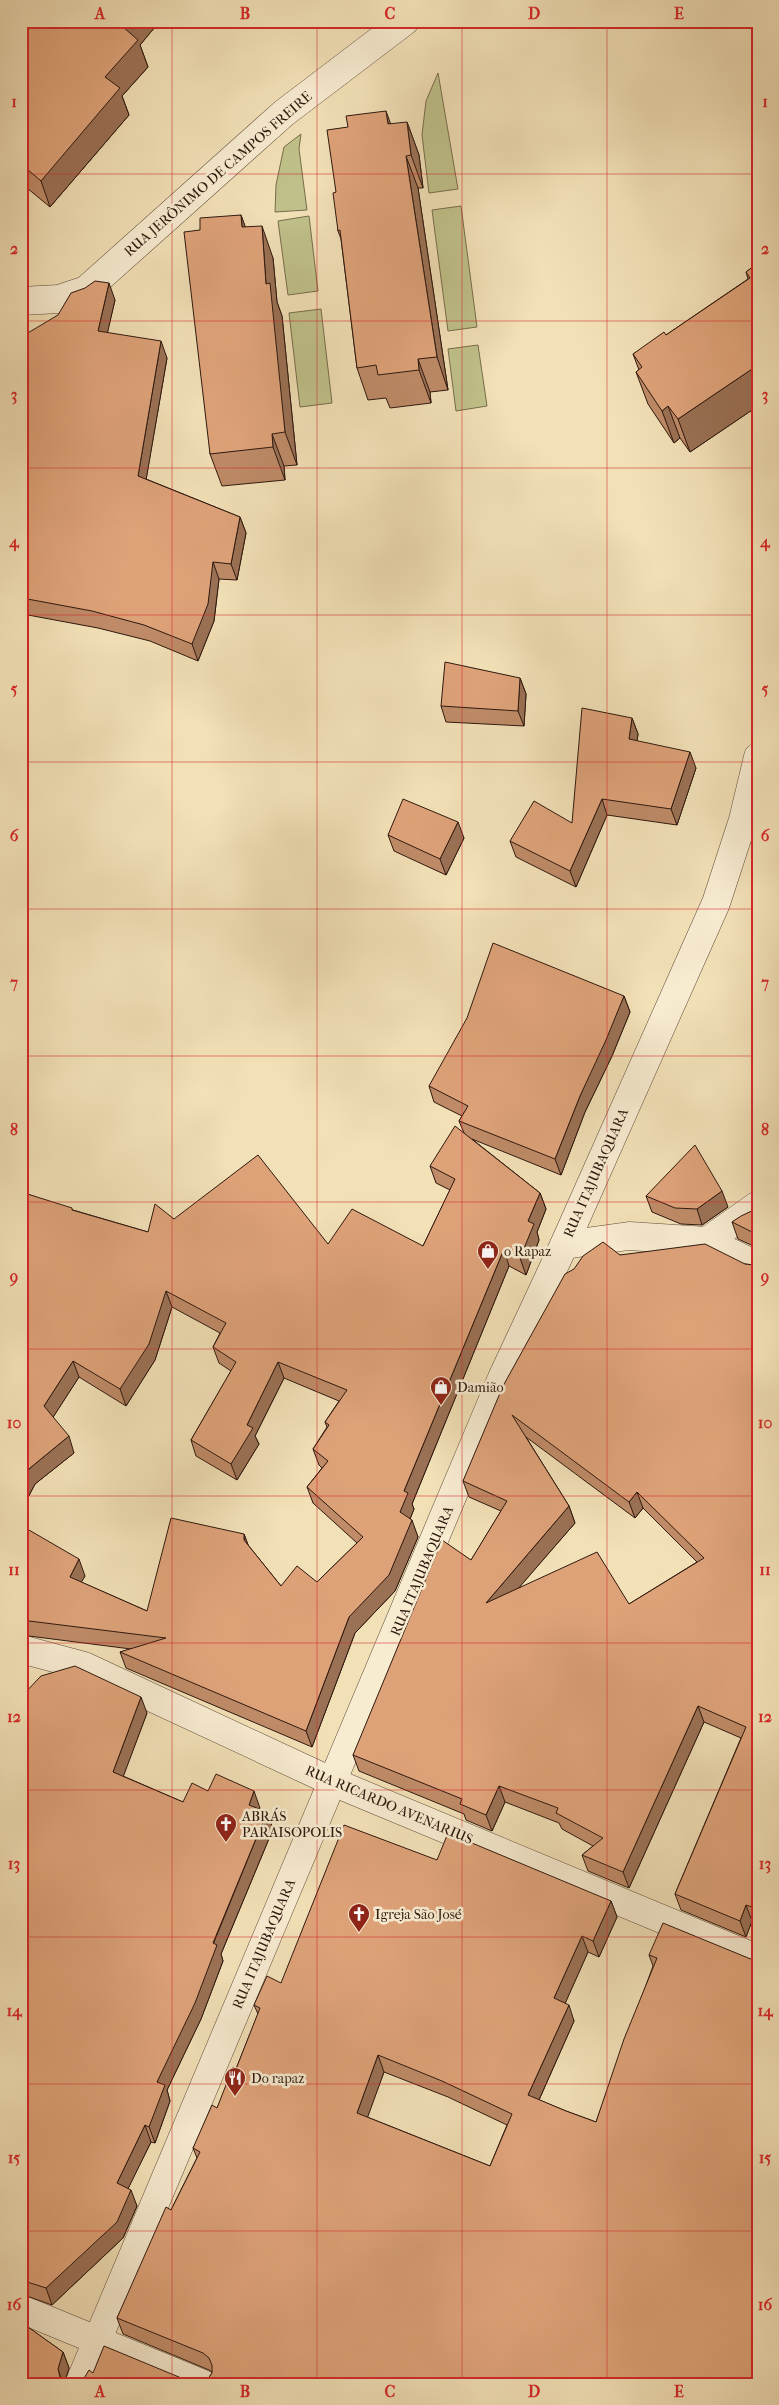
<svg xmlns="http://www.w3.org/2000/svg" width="779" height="2405" viewBox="0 0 779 2405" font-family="'IM FELL French Canon',serif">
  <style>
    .green { fill: #c0c18a; stroke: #776c4c }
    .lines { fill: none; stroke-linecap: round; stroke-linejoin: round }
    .minor-casing { stroke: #5f4a38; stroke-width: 29 }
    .minor { stroke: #f7ebd0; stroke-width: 28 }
    .wall { fill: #bf8b68; stroke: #2e180e; fill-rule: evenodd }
    .shaded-wall { fill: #9b7155; stroke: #2e180e }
    .building { fill: #dea279; stroke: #2e180e; fill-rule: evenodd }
    .grid { fill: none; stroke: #d62828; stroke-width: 1; stroke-opacity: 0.55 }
    .labels { text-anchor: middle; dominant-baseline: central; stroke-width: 5; stroke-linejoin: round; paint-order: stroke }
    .street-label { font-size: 14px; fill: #2e180e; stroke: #f7ebd0 }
    .poi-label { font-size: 14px; fill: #2e180e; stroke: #f7ebd0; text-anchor: start }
    .neatline { fill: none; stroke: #d62828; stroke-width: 2 }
    .grid-label { font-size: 16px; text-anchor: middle; font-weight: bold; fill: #d62828 }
  </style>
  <rect width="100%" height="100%" fill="#f2e0b7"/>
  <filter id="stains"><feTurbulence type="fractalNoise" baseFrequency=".004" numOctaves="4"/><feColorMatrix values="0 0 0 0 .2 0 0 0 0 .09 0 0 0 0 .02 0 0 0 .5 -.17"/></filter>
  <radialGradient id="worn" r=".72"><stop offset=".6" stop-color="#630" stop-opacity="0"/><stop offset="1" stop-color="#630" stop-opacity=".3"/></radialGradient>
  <!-- green -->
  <g class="green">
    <path d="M438 73 458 189 429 193 422 135 426 101Z"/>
    <path d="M301 134 299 149 307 210 275 212 276 185 284 147Z"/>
    <path d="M461 206 477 327 448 331 432 210Z"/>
    <path d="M309 216 318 291 288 295 278 221Z"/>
    <path d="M321 309 332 403 300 407 289 313Z"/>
    <path d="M478 345 487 406 456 411 448 349Z"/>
  </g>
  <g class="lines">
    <!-- minor casing -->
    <g class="minor-casing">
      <g id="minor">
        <path d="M21 301 59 299 86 290 284 113 405 21"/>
        <path d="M707 1241 758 1205"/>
        <path d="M564 1245 629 1236 707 1241 758 1266"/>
        <path d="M21 1649 84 1666 333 1782 758 1959"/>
        <path d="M21 2309 203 2384"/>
        <path d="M79 2384 502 1378 564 1245 716 903 743 820 758 757"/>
      </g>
    </g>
    <!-- minor -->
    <use href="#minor" class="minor"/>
  </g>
  <!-- wall -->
  <g class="wall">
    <path d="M21 21H160L140 45 148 67 122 96 129 115 50 207 21 183Z"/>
    <path d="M407 122 419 155 423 188H418L448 390 430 392 431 403 390 408 386 398 368 400 357 368 341 239 338 231 336 192Z"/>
    <path d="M241 215 245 227 273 258 277 302 282 316 297 465 284 466 285 480 222 486 210 454 200 230Z"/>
    <path d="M758 263V406L690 452 680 438 674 443 648 404 636 372 639 370 633 354 666 335 748 279 746 272Z"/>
    <path d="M115 300 107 333 167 358 146 479 240 517 246 533 237 580 219 579 214 621 198 661 150 641 98 628 28 615 21 652V337Z"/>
    <path d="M520 678 526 694 524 726 446 722 441 706Z"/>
    <path d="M632 718 638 734 637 741 696 768 677 825 607 815 576 887 516 857 510 841 572 823Z"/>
    <path d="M388 835 464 838 446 875 394 851Z"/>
    <path d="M624 996 630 1012 612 1056 585 1112 561 1175 472 1139 540 1193 546 1209 537 1232 539 1240 526 1275 509 1266 412 1504 414 1509 410 1519 418 1537 395 1591 355 1633 312 1747 126 1668 120 1652 131 1649 21 1635V1526L85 1576 81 1582 147 1611 244 1534 248 1545 281 1586 317 1582 357 1543 313 1503 307 1487 322 1468 319 1465 313 1449 327 1427 325 1422 339 1401 284 1378 255 1436 259 1444 237 1480 196 1456 191 1440 231 1371 219 1363 213 1347 220 1333 172 1307 155 1360 126 1406 79 1377 53 1417 74 1453 35 1484 23 1507 21 1506V1192L73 1210 148 1232 174 1219 328 1244 423 1246 450 1190 436 1183 430 1166 464 1133 459 1121 462 1116 434 1102 429 1086Z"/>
    <path d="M646 1196 728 1207 702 1225 681 1224 652 1212Z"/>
    <path d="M758 1208V1248L738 1239 732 1222Z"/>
    <path d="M620 1255 745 1264 754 1265 758 1264V1923L752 1921 746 1937 681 1910 675 1894 741 1738 704 1722 629 1888 588 1871 582 1855 593 1846 562 1829 559 1823 505 1802 492 1831 466 1820 464 1814 359 1771 353 1755 501 1511 469 1497 463 1481ZM526 1437 635 1518 643 1508 697 1562 629 1604 519 1587 575 1523 569 1506Z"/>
    <path d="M21 1697 147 1713 123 1776 183 1802 208 1791 260 1808 259 1809 267 1812 273 1829 221 1954 223 1961 201 2019 167 2090 170 2101 155 2143 151 2142 128 2188 137 2206 123 2238 52 2305 21 2294Z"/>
    <path d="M437 1860 611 1901 617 1917 599 1957 588 1952 565 2003 574 2021 539 2100 566 2111 596 2122 653 1966 649 1955 758 1962V2384H21L25 2325 63 2352 69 2368 65 2381 67 2382 76 2383 83 2380 93 2373 200 2383 207 2380 212 2373V2372L209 2370 123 2334 117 2318 197 2158 193 2148 217 2108 236 2069 258 2014 254 2005 281 1983ZM384 2072 448 2097 507 2125 490 2166 367 2117Z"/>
  </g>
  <!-- shaded-wall -->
  <g class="shaded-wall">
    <path d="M128 21H160L140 45 148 67 122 96 129 115 50 207 41 181 105 77 123 27Z"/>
    <path d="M386 111 398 144 388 124Z"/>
    <path d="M407 122 419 155 423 188 411 155Z"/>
    <path d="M406 156 418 188 448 390 437 357Z"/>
    <path d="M241 215 253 248 242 227Z"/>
    <path d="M262 226 273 258 277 302 282 316 297 465 285 432 266 284Z"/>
    <path d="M109 283 115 300 104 348 98 331Z"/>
    <path d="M161 341 167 358 144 492 138 476Z"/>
    <path d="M418 359 430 392 431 403 419 370Z"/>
    <path d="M758 365V406L690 452 678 419Z"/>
    <path d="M668 406 680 438 674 443 662 411Z"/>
    <path d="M272 434 284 466 285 480 273 447Z"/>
    <path d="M240 517 246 533 237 580 231 564Z"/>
    <path d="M213 562 219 579 214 621 198 661 192 644Z"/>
    <path d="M22 598 28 615 21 652V604Z"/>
    <path d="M520 678 526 694 524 726 518 711Z"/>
    <path d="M632 718 638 734 635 755 629 739Z"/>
    <path d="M690 752 696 768 677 825 671 809Z"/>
    <path d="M602 799 607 815 576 887 570 871Z"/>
    <path d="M458 822 464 838 446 875 440 859Z"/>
    <path d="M624 996 630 1012 612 1056 585 1112 561 1175 555 1159 580 1096Z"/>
    <path d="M722 1191 728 1207 702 1225 697 1209Z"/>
    <path d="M540 1193 546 1209 537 1232 539 1240 526 1275 520 1258 528 1221Z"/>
    <path d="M504 1249 509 1266 412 1504 414 1509 406 1529 400 1512 404 1491Z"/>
    <path d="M166 1291 172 1307 155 1360 126 1406 120 1389Z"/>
    <path d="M73 1361 79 1377 50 1422 44 1406Z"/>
    <path d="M278 1362 284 1378 255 1436 259 1444 237 1480 231 1464 247 1425Z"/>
    <path d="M69 1436 74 1453 35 1484 23 1507 21 1503V1482L30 1468Z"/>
    <path d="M637 1492 643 1508 635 1518 629 1502Z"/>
    <path d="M569 1506 575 1523 492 1619 486 1603Z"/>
    <path d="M412 1520 418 1537 395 1591 355 1633 312 1747 306 1731 349 1617Z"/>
    <path d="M244 1534 250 1550 244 1540Z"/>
    <path d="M79 1559 85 1576 75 1593 70 1577Z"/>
    <path d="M141 1697 147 1713 119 1788 113 1772Z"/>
    <path d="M698 1706 704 1722 629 1888 623 1872Z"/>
    <path d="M499 1786 505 1802 492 1831 486 1815Z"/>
    <path d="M254 1791 260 1808 255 1821 249 1805Z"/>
    <path d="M267 1812 273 1829 221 1954 223 1961 201 2019 167 2090 170 2101 155 2143 149 2127 157 2082Z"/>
    <path d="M611 1901 617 1917 599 1957 593 1941Z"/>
    <path d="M746 1905 752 1921 746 1937 740 1921Z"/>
    <path d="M582 1936 588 1952 560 2015 554 1998Z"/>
    <path d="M569 2005 574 2021 534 2111 528 2095Z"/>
    <path d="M378 2055 384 2072 363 2130 357 2113Z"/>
    <path d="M145 2125 151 2142 123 2199 117 2183Z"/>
    <path d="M131 2190 137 2206 123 2238 52 2305 46 2288Z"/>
    <path d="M21 2314 26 2328 21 2333Z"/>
    <path d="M63 2352 69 2368 64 2384H63L58 2369Z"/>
  </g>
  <!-- building -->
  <g class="building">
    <path d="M21 21H128L123 27 138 40 105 77 120 88 41 181 21 164Z"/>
    <path d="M386 111 388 124 407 122 411 155 406 156 437 357 418 359 419 370 378 375 376 365 357 368 340 230 338 231 333 193 336 192 327 130 348 127 346 116Z"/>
    <path d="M241 215 242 227 262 226 266 284 270 283 285 432 272 434 273 447 210 454 184 232 200 230V218Z"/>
    <path d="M758 263V365L678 419 668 406 662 411 636 372 642 367 633 354 664 332 666 335 750 278 746 272Z"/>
    <path d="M95 281 109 283 98 331 161 341 138 476 240 517 231 564 213 562 208 604 192 644 144 625 92 611 22 598 21 604V337L58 315 71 293 85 288Z"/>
    <path d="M445 662 520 678 518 711 441 706Z"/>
    <path d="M582 708 632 718 629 739 690 752 671 809 602 799 570 871 510 841 534 801 572 823Z"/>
    <path d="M403 799 458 822 440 859 388 835Z"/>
    <path d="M493 943 624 996 606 1040 580 1096 555 1159 459 1121 468 1106 429 1086 467 1018Z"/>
    <path d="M455 1126 540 1193 528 1221 534 1224 520 1258 504 1249 404 1491 408 1493 400 1512 412 1520 389 1575 349 1617 306 1731 120 1652 166 1638 21 1620 22 1526 79 1559 70 1577 147 1611 171 1518 244 1534V1540L281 1586 297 1566 317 1582 363 1537 307 1487 328 1461 313 1449 329 1425 325 1422 347 1390 278 1362 247 1425 253 1428 231 1464 191 1440 236 1362 213 1347 226 1323 166 1291 149 1344 120 1389 73 1361 44 1406 69 1436 30 1468 21 1482V1192L72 1208V1210L148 1232 155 1204 174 1219 258 1155 328 1244 352 1209 423 1246 455 1179 430 1166Z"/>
    <path d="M695 1145 722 1191 697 1209 675 1208 646 1196Z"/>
    <path d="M758 1208V1235L732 1222 741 1216Z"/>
    <path d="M603 1242 620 1255 705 1244 745 1264 754 1265 758 1264V1909L746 1905 740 1921 675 1894 746 1727 698 1706 623 1872 582 1855 603 1838 556 1813 558 1808 499 1786 486 1815 460 1804 462 1799 353 1755 442 1540 471 1560 507 1501 463 1481 503 1386 565 1274 574 1269 583 1256ZM512 1415 629 1502 637 1492 704 1558 629 1604 597 1552 486 1603 569 1506Z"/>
    <path d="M75 1666 141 1697 113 1772 183 1802 192 1783 208 1791 216 1774 254 1791 249 1805 267 1812 213 1943 217 1945 195 2003 157 2082 165 2085 149 2127 145 2125 117 2183 131 2190 117 2222 46 2288 21 2280V1697L41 1676Z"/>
    <path d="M344 1825 437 1860 448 1833 611 1901 593 1941 582 1936 554 1998 569 2005 528 2095 566 2111 596 2122 624 2039 657 1958 649 1955 663 1923 758 1962V2384H21V2322L63 2352 58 2369 60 2377 67 2382 76 2383 83 2380 89 2370 93 2373 104 2346 191 2382 200 2383 207 2380 212 2373V2365L209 2358 203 2353 117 2318 166 2207 171 2210 200 2152 193 2148 212 2105 217 2108 233 2067 236 2069 260 2008 254 2005 267 1976 281 1983ZM378 2055 442 2081 512 2114 490 2166 357 2113Z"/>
  </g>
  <!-- grid -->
  <path class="grid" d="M172 21V2384M317 21V2384M462 21V2384M607 21V2384M21 174H758M21 321H758M21 468H758M21 615H758M21 762H758M21 909H758M21 1056H758M21 1202H758M21 1349H758M21 1496H758M21 1643H758M21 1790H758M21 1937H758M21 2084H758M21 2231H758"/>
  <!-- icons -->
  <defs>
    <g id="shop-pin" transform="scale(1.125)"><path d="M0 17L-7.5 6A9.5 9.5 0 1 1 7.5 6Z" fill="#8f2418" stroke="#f7ebd0"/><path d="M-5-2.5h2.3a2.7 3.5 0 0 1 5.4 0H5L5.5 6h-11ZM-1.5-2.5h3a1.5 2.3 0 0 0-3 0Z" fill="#fff"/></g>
    <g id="church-pin" transform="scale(1.125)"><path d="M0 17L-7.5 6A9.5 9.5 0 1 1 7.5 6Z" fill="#8f2418" stroke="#f7ebd0"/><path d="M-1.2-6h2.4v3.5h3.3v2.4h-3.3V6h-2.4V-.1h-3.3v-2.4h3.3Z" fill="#fff"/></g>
    <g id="restaurant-pin" transform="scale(1.125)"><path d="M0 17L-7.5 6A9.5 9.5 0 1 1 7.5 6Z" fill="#8f2418" stroke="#f7ebd0"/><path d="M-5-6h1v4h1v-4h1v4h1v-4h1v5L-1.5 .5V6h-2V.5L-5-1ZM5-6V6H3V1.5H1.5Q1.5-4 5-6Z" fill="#fff"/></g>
  </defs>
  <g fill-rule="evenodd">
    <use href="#shop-pin" x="488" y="1251"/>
    <use href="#shop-pin" x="441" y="1387"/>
    <use href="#church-pin" x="226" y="1824"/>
    <use href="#church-pin" x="359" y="1914"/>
    <use href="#restaurant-pin" x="235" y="2078"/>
  </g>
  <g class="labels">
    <!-- street labels -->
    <g class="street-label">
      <text transform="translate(218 174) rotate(-41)">RUA JERÔNIMO DE CAMPOS FREIRE</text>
      <text transform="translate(596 1173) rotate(-66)">RUA ITAJUBAQUARA</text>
      <text transform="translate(422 1571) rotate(-67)">RUA ITAJUBAQUARA</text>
      <text transform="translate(389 1805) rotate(23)">RUA RICARDO AVENARIUS</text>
      <text transform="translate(264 1944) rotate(-67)">RUA ITAJUBAQUARA</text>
    </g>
    <!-- poi labels -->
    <g class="poi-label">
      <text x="504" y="1251">o Rapaz</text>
      <text x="457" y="1387">Damião</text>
      <text x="242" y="1816">ABRÁS<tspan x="242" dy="16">PARAISOPOLIS</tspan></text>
      <text x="375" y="1914">Igreja São José</text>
      <text x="251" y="2078">Do rapaz</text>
    </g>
  </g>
  <!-- margin -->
  <rect width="779" height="2405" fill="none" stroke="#f2e0b7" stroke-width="55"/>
  <rect x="28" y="28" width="724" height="2350" class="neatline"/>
  <g class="grid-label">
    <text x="100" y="19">A</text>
    <text x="245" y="19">B</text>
    <text x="390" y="19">C</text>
    <text x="534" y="19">D</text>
    <text x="679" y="19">E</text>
    <text x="14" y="107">1</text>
    <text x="765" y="107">1</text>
    <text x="14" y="254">2</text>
    <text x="765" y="254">2</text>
    <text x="14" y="400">3</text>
    <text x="765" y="400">3</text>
    <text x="14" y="547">4</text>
    <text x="765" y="547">4</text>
    <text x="14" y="694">5</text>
    <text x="765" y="694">5</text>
    <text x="14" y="841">6</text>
    <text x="765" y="841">6</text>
    <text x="14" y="988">7</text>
    <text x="765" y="988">7</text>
    <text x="14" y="1135">8</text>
    <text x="765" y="1135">8</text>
    <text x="14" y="1282">9</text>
    <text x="765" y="1282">9</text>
    <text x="14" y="1428">10</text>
    <text x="765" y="1428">10</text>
    <text x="14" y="1575">11</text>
    <text x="765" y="1575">11</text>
    <text x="14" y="1722">12</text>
    <text x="765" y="1722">12</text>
    <text x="14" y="1869">13</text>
    <text x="765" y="1869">13</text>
    <text x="14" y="2016">14</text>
    <text x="765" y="2016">14</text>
    <text x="14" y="2163">15</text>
    <text x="765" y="2163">15</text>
    <text x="14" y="2310">16</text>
    <text x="765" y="2310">16</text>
    <text x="100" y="2397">A</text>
    <text x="245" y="2397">B</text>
    <text x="390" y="2397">C</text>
    <text x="534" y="2397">D</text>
    <text x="679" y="2397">E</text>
  </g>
  <rect width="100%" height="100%" filter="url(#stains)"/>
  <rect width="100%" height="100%" fill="url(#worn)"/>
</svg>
